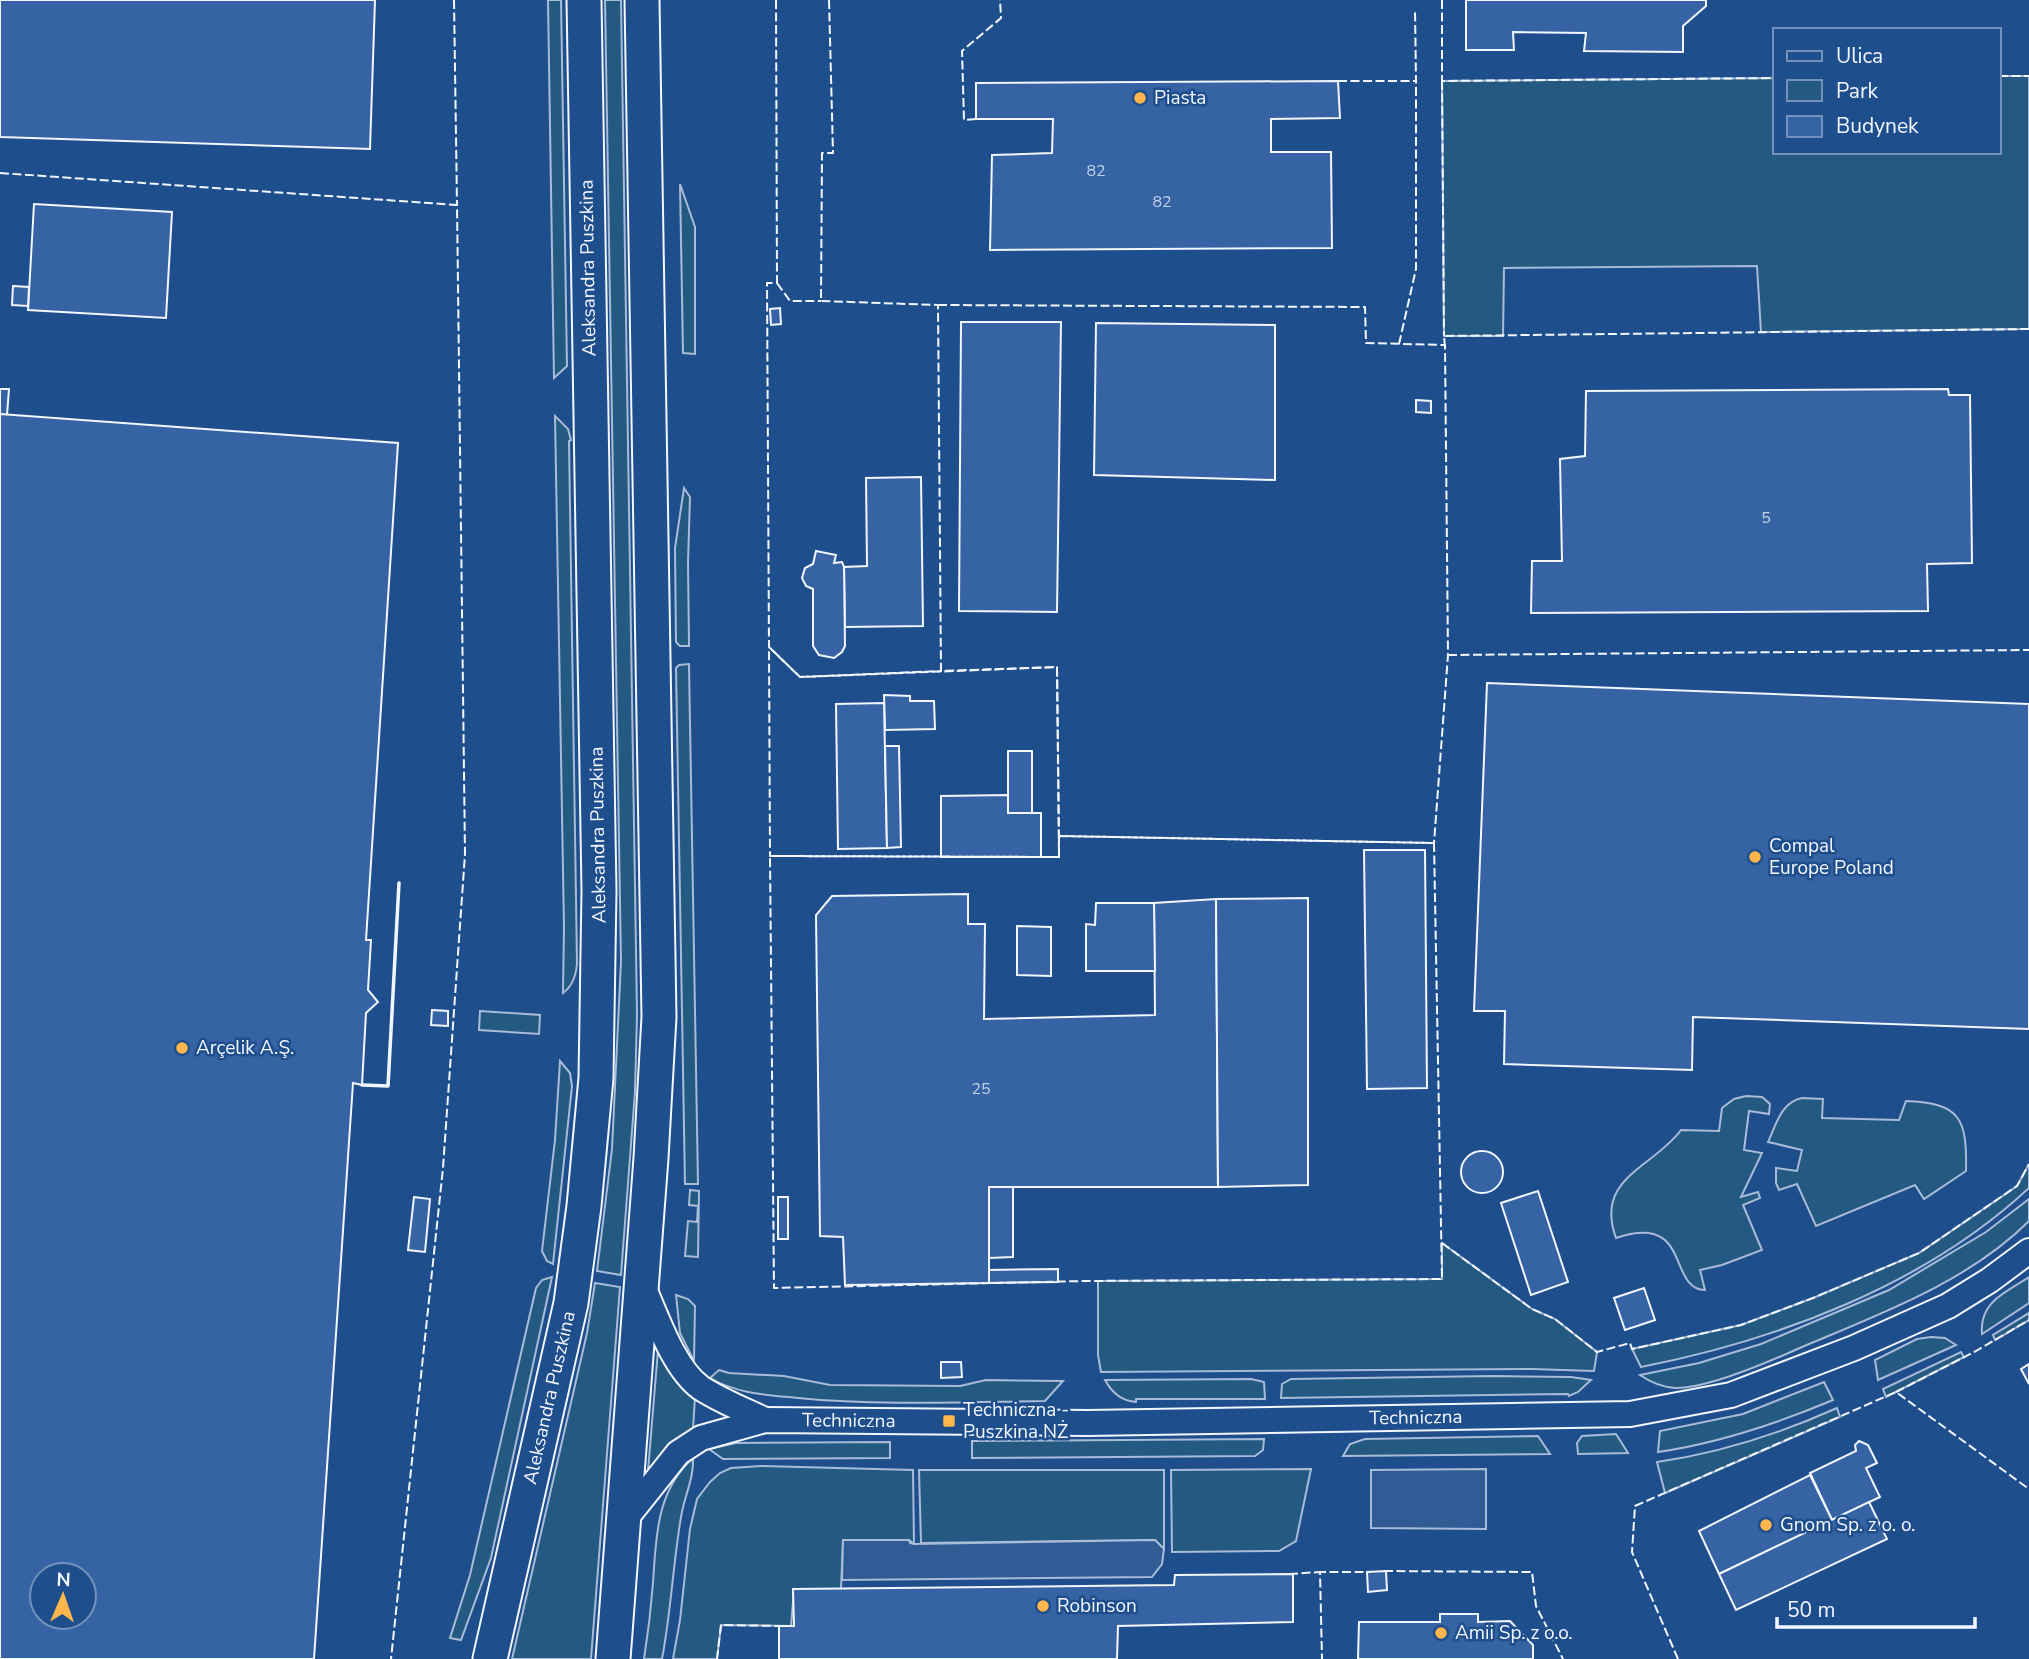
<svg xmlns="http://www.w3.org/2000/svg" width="2029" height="1659" viewBox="0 0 2029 1659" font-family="'Nunito Sans',sans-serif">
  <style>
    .green { fill: #245a82; stroke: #a8bbd7; stroke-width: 2 }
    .parking { fill: #305b95; stroke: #a8bbd7; stroke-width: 2 }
    .building { fill: #3563a3; stroke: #f2f6ff; stroke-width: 2; fill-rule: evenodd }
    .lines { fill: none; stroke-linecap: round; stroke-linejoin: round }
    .street-casing { stroke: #f2f6ff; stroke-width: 28 }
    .secondary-casing { stroke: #f2f6ff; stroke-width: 37 }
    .street { stroke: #1f4e8c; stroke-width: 24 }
    .secondary { stroke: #1f4e8c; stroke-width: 33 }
    .fence { stroke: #f2f6ff; stroke-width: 2; stroke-dasharray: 9 3.5; stroke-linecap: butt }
    .wall { stroke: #f2f6ff; stroke-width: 3.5 }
    .poi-dot { fill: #ffb74d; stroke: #1f4e8c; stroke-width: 2.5 }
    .labels { text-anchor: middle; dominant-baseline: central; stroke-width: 5; stroke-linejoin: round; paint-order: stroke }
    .number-label { font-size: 16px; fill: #c3d1e8 }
    .poi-label { font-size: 19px; fill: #f2f6ff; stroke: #1f4e8c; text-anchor: start }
    .street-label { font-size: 19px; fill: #f2f6ff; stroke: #1f4e8c }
  </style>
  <rect width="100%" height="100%" fill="#1f4e8c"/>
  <!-- green -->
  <g class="green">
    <path d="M548 0H561L567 366 554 378Z"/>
    <path d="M605 0H621L637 1015 635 1092 621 1275 597 1271 612 1149 621 962Z"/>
    <path d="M1999 76H2029V329L1761 332 1757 266 1504 268 1503 336H1444L1442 81 1775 78V152H1999Z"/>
    <path d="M680 184 695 227V354L683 353Z"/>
    <path d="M555 416 568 429 571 440 569 441 577 964C576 975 573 986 563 993L564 928Z"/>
    <path d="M684 488 690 497 688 563 689 646H680L676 642 675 548Z"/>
    <path d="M689 664V665L698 1184H685L676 668 679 665Z"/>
    <path d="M480 1011 540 1015 539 1034 479 1030Z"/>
    <path d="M560 1061 570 1073 572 1086 553 1264 547 1261 542 1251 555 1140Z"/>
    <path d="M1746 1096 1762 1097 1770 1104 1769 1114 1749 1111 1744 1150 1762 1153 1741 1197 1758 1192 1760 1198 1743 1205 1762 1250 1722 1265 1700 1270 1705 1290C1667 1289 1692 1212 1616 1238 1594 1178 1653 1168 1681 1130L1719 1131 1722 1108 1734 1099Z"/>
    <path d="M1802 1098 1823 1099 1822 1118 1899 1120 1906 1101C1961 1103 1967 1119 1966 1171L1924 1199 1915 1185 1816 1226 1797 1184 1779 1190 1776 1183V1168L1797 1171 1802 1150 1768 1142C1776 1125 1781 1102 1802 1098Z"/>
    <path d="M2029 1164V1188C1925 1285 1778 1340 1641 1367L1632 1349 1741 1325 1813 1298 1919 1253 2017 1186Z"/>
    <path d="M690 1190 699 1191 698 1257 685 1256 688 1221 697 1222 698 1206 689 1205Z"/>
    <path d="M2029 1199V1221C1968 1282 1880 1314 1802 1347 1771 1361 1708 1389 1675 1388 1663 1387 1650 1382 1640 1375L1699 1363 1761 1344 1889 1290 1986 1232Z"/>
    <path d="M1442 1243 1532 1309 1555 1319 1597 1352 1594 1371 1532 1369 1101 1372 1098 1355V1281L1442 1279Z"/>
    <path d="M552 1277 491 1558 461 1640 450 1638 470 1575 536 1288 542 1280Z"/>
    <path d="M2029 1277V1303L1982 1334C1979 1301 2007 1292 2029 1277Z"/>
    <path d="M595 1283 620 1287 591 1659H512L587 1333Z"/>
    <path d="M676 1295 688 1299 695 1306 694 1361 680 1333Z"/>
    <path d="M2029 1313V1320L1995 1340 1993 1335Z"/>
    <path d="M1931 1337 1945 1338 1956 1345 1878 1380 1875 1360 1917 1339Z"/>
    <path d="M658 1350 661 1351 695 1397 693 1429 648 1471Z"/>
    <path d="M1961 1352 1964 1357 1886 1397 1883 1389Z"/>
    <path d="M719 1370 729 1373 784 1376 830 1385 960 1386 986 1380 1063 1381 1045 1401C963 1402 880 1406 798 1398 767 1395 738 1394 710 1378Z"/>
    <path d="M1492 1376 1571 1377 1591 1380 1578 1392 1569 1396 1568 1394 1281 1398 1282 1384 1291 1379Z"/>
    <path d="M1251 1379 1264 1382 1265 1399H1136V1402C1121 1401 1112 1393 1105 1380Z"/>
    <path d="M1824 1382 1833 1400C1776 1424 1719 1443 1658 1452L1660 1431 1743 1414Z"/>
    <path d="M1837 1408 1840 1417 1665 1493 1657 1462C1720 1453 1779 1434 1837 1408Z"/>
    <path d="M1616 1434 1628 1453 1578 1454 1577 1443 1582 1436Z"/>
    <path d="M1538 1436 1550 1454 1343 1456 1350 1444 1365 1439Z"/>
    <path d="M1264 1439 1263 1450 1255 1456 972 1458V1441Z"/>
    <path d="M890 1442V1458L723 1459 709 1449 736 1443Z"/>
    <path d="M693 1458C694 1479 684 1497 681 1517 673 1564 671 1612 662 1659H644C648 1634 651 1609 653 1583 656 1538 656 1491 693 1458Z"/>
    <path d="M761 1466 913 1470 914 1544 909 1540H843L841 1589 794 1590 791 1626 721 1625 717 1659H673L680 1620 690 1529 697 1499 710 1482 720 1473 731 1468Z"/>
    <path d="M1311 1469 1296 1541 1279 1551 1172 1552 1171 1470Z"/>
    <path d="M919 1470H1164V1549L1155 1540 921 1543Z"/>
  </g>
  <!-- parking -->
  <g class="parking">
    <path d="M1486 1469V1529L1371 1528V1470Z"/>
    <path d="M843 1540H909L910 1543 914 1544 1155 1540 1164 1549 1162 1564 1152 1577 842 1580Z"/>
  </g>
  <!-- building -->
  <g class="building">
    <path d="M0 0H375L370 149 0 137Z"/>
    <path d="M1466 0H1706V6L1683 26V52L1584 51 1586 33 1513 32 1514 50H1466Z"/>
    <path d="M1338 81 1340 118 1271 119V152H1331L1332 248 990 250 992 155 1052 153 1053 119H976V83Z"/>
    <path d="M34 204 172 212 166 318 28 310Z"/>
    <path d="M13 286 29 287 28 306 12 305Z"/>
    <path d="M780 308 781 324 771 325 770 309Z"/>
    <path d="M961 322H1061L1057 612 959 611Z"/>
    <path d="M1096 323 1275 325V480L1094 475Z"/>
    <path d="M0 389H9L7 415 0 414Z"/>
    <path d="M1948 389 1949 395H1970L1972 563 1927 564 1928 611 1531 613 1532 561H1562L1560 459 1585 456 1586 391Z"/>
    <path d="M1416 400 1431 401V413L1416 412Z"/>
    <path d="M0 414 398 443 366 940H371L368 990 378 1002 366 1013 362 1085 353 1083 314 1659H0ZM42 1575H84V1617H42Z"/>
    <path d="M921 477 923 626 845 627 844 567 867 566 866 478Z"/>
    <path d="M816 551 836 555 834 563 842 562 844 567 845 646 842 652 834 658 819 655 813 646V589L806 586 802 578 805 568 813 564Z"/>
    <path d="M1487 683 2029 704V1029L1693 1017 1692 1070 1504 1064 1505 1011H1474Z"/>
    <path d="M884 695 910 696V701H934L935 729 885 730Z"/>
    <path d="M884 703 887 848 838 849 836 704Z"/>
    <path d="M885 746H899L901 847 887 848Z"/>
    <rect x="1008" y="751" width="24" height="62"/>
    <path d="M1008 795V813H1041V857H941V796Z"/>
    <path d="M1364 850H1425L1427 1088 1367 1089Z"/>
    <path d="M968 894V924H985L984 1019 1155 1015 1154 903 1216 899 1218 1187H989V1283L845 1285 843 1237 820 1236 816 915 832 896Z"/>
    <path d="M1308 898V1185L1218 1187 1216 899Z"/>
    <path d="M1096 903H1154L1155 971H1086V924L1095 925Z"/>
    <path d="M1017 926 1051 927V976L1017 975Z"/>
    <path d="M432 1010 448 1011V1026L431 1025Z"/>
    <circle cx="1482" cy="1172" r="21"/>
    <path d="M989 1187H1013V1257L989 1258Z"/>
    <path d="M1538 1191 1568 1282 1531 1295 1501 1203Z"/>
    <path d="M414 1197 430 1199 425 1252 408 1250Z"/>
    <rect x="778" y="1197" width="10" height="42"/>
    <path d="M1058 1269V1282L989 1283V1270Z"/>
    <path d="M1644 1288 1655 1320 1625 1330 1614 1298Z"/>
    <path d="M941 1362H961L962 1377 941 1378Z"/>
    <path d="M2029 1364V1384L2021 1369Z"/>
    <path d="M1859 1441 1868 1445 1877 1463 1866 1468 1880 1497 1832 1520 1810 1473 1856 1451 1855 1445Z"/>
    <path d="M1810 1475 1832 1520 1719 1574 1699 1531Z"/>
    <path d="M1869 1502 1887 1539 1736 1610 1719 1574Z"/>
    <path d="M1386 1571 1387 1590 1368 1592 1367 1572Z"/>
    <path d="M1293 1574V1622L1118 1626 1117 1659H779V1626H794L793 1589 1174 1585 1175 1575Z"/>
    <path d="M1440 1614H1478V1622L1510 1621 1533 1645V1659H1358L1359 1622H1440Z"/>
  </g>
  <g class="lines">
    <!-- street casing -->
    <g class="street-casing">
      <g id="street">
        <path d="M642 1284C656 1315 673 1368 701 1388 721 1401 744 1410 765 1420"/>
        <path id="s1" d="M623 1522 678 1453 701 1438 765 1420 1087 1423 1630 1414 1731 1395 1854 1348 1948 1306 1990 1280 2029 1251"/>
      </g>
    </g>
    <!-- secondary casing -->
    <g class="secondary-casing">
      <g id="secondary">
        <path id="s2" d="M490 1659 571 1303 584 1206 596 1078 599 891 584 0"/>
        <path d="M613 1659 651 1158 659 1017 642 0"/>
      </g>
    </g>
    <!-- street -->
    <use href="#street" class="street"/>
    <!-- secondary -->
    <use href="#secondary" class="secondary"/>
    <!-- fence -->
    <g class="fence">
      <path d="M454 0 457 205H454"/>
      <path d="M776 0 777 283H767L769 647 800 677 941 671V669"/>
      <path d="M829 0 833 153H822L821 301 938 305"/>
      <path d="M1442 0V81L1775 78"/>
      <path d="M1999 76H2029"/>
      <path d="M1338 81H1416L1415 9"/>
      <path d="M1442 81 1444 336"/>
      <path d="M976 119 964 120 962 51 1001 18 1000 0"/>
      <path d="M0 173 457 205 465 854 443 1168 391 1659"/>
      <path d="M777 283 790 301H821"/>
      <path d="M938 305 1365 307 1366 343 1445 345 1448 655 1434 843 1059 836 1057 667 941 671Z"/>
      <path d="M1399 344 1416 269V81"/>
      <path d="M1445 347 1444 336 2029 329"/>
      <path d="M769 647 800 677 1057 667 1059 857 770 856Z"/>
      <path d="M1448 655 2029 650"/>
      <path d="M1059 836 1434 843 1442 1279 1084 1281 774 1288 770 856 1059 857Z"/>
      <path d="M1442 1243 1532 1309 1555 1319 1597 1352 1630 1343 1632 1349 1741 1325 1813 1298 1919 1253 2017 1186 2029 1164"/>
      <path d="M1896 1392 1976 1351 2029 1320"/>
      <path d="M1384 1571 1532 1572 1536 1606 1563 1659"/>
      <path d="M1289 1574 1320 1572 1322 1659"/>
      <path d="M1320 1575V1572H1370"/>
      <path d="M717 1659 721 1625 781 1626"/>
      <path d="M1678 1659 1632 1552 1635 1506 1896 1392 2029 1489"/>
    </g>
    <!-- wall -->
    <path class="wall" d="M362 1085 388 1086 399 883"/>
  </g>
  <!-- markers -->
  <g class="poi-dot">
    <circle cx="1140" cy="98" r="7"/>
    <circle cx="1755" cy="857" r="7"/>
    <circle cx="182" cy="1048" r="7"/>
    <rect x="942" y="1414" width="14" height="14" rx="3.5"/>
    <circle cx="1766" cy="1525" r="7"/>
    <circle cx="1043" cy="1606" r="7"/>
    <circle cx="1441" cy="1633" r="7"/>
  </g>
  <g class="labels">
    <!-- number labels -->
    <g class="number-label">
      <text x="1096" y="171">82</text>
      <text x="1162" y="202">82</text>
      <text x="1766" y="518">5</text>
      <text x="981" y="1089">25</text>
    </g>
    <!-- poi labels -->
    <g class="poi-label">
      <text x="1154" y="98">Piasta</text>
      <text x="1769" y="846">Compal<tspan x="1769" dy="22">Europe Poland</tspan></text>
      <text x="196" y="1048">Arçelik A.Ş.</text>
      <text x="963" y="1410">Techniczna -<tspan x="963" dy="22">Puszkina NŻ</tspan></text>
      <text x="1780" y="1525">Gnom Sp. z o. o.</text>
      <text x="1057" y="1606">Robinson</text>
      <text x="1455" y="1633">Amii Sp. z o.o.</text>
    </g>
    <!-- street labels -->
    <g class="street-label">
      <text transform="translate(588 268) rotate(-91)">Aleksandra Puszkina</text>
      <text transform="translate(598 835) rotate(-91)">Aleksandra Puszkina</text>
      <text stroke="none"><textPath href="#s2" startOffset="268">Aleksandra Puszkina</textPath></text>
      <text stroke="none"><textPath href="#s1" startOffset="833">Techniczna</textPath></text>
      <text stroke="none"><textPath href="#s1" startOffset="266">Techniczna</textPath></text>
    </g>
  </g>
  <!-- legend -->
  <rect x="1773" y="28" width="228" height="126" fill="#1f4e8c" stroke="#7391ba" stroke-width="2"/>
  <rect x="1787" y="51" width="35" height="10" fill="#1f4e8c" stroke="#7391ba" stroke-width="2"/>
  <text x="1836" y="63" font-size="21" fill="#f2f6ff">Ulica</text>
  <rect x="1787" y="80" width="35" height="21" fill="#245a82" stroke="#7391ba" stroke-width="2"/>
  <text x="1836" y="98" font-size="21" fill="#f2f6ff">Park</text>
  <rect x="1787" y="116" width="35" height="21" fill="#3563a3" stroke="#7391ba" stroke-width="2"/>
  <text x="1836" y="133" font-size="21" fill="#f2f6ff">Budynek</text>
  <!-- north arrow -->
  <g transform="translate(63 1596) rotate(2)"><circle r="33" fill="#1f4e8c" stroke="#7391ba" stroke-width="2"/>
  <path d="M0-5L12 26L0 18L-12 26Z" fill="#ffb74d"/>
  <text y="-10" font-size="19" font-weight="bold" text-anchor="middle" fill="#f2f6ff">N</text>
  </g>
  <!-- scale -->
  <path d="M1777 1617v10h198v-10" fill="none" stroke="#f2f6ff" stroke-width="3.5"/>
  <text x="1787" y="1617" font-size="21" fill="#f2f6ff" stroke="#1f4e8c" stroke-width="5" paint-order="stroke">50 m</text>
</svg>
